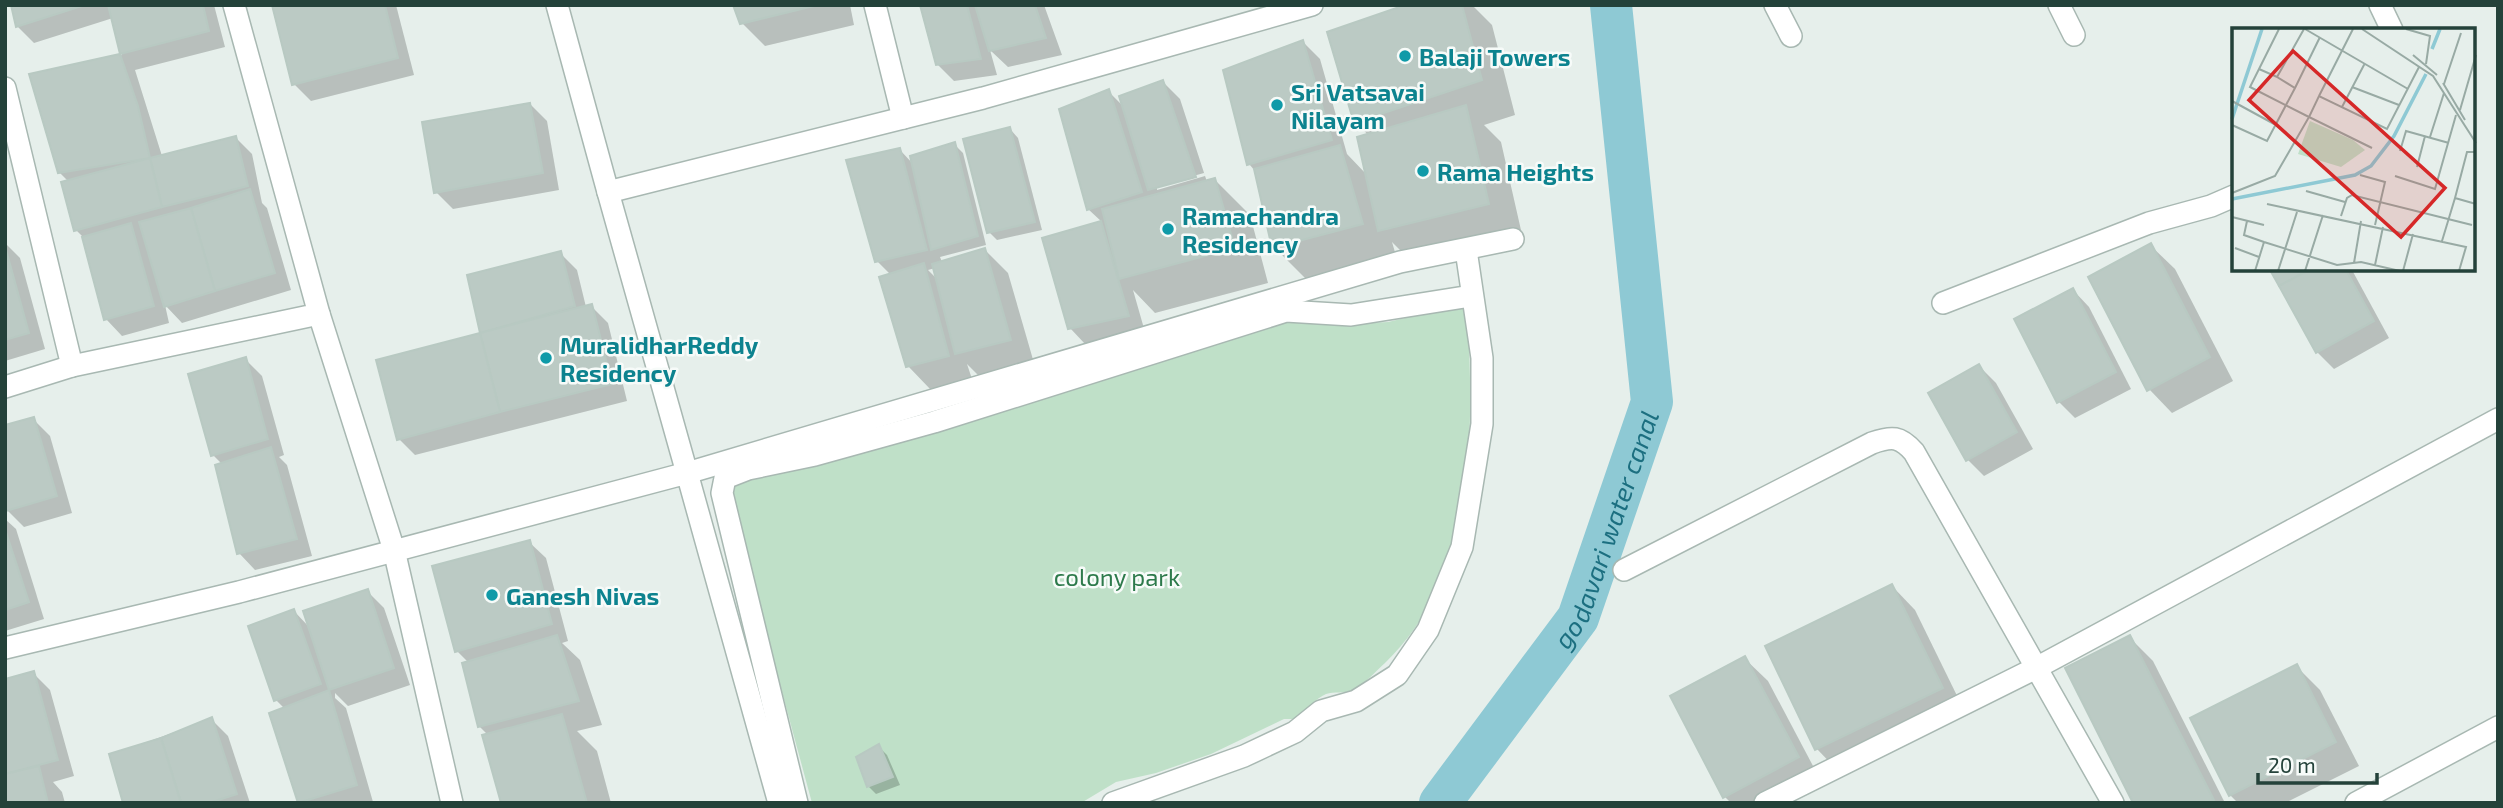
<svg xmlns="http://www.w3.org/2000/svg" width="2503" height="808" viewBox="0 0 2503 808" font-family="'Exo 2',sans-serif">
  <style>
    .green { fill: #bfe0c8 }
    .shadow { fill: #0003; fill-rule: evenodd }
    .lines { fill: none; stroke-linecap: round; stroke-linejoin: round }
    .canal { stroke: #8ec9d4; stroke-width: 42 }
    .building { fill: #bbcac4; stroke: #b8c9c2; stroke-width: 2 }
    .minor-casing { stroke: #a8b8b2; stroke-width: 24 }
    .minor { stroke: #fff; stroke-width: 21 }
    .culture-dot { fill: #0f9aa8; stroke: #f7fbf9; stroke-width: 2.5 }
    .labels { text-anchor: middle; dominant-baseline: central; stroke-width: 5; stroke-linejoin: round; paint-order: stroke }
    .culture-label { font-size: 24px; font-weight: bold; fill: #0d838f; stroke: #f7fbf9; text-anchor: start }
    .park-label { font-size: 24px; fill: #2d7a4b; stroke: #f7fbf9 }
    .water-label { font-size: 26px; font-style: italic; fill: #1c6f80; stroke: #f7fbf9 }
    .inset-river { fill: none; stroke: #8ec9d4; stroke-width: 3.5 }
    .inset-road { fill: none; stroke: #98aaa4; stroke-width: 2 }
    .view { fill: #d62828; fill-opacity: 0.15; stroke: #d62828; stroke-width: 3.5 }
    .inset-edge { fill: none; stroke: #24423a; stroke-width: 3.5 }
  </style>
  <rect width="100%" height="100%" fill="#e6efeb"/>
  <!-- green -->
  <path class="green" d="M1465 304C1470 330 1469 352 1470 378 1472 476 1461 591 1385 663 1376 671 1363 686 1352 690 1344 694 1334 691 1326 694 1316 698 1305 711 1297 719H1284L1211 754 1156 773 1116 782 1081 803H812L727 488 741 476 1067 383 1204 349 1272 318 1332 325 1388 322Z"/>
  <!-- shadow -->
  <g class="shadow">
    <path d="M13 5H214L225 47 135 70 162 156 236 138 252 154 262 203 267 208 291 290 182 323 165 305 169 323 122 336 106 319 84 238 76 230 68 181 59 172 31 76 122 55 113 18 34 43 17 26Z"/>
    <path d="M280 5H396L414 75 311 101 294 84Z"/>
    <path d="M735 5H850L854 25 765 46 742 23Z"/>
    <path d="M922 5H1044L1062 55 1008 67 990 50 997 75 954 81 937 64Z"/>
    <path d="M1411 5H1472L1492 25 1515 115 1484 125 1501 142 1523 239 1415 265 1392 242 1397 259 1309 282 1274 247 1256 172 1249 164 1303 42 1320 59 1347 154 1367 175 1369 136 1356 122Z"/>
    <path d="M1163 82 1180 99 1207 182 1215 180 1250 215 1268 283 1155 313 1133 290 1145 332 1086 345 1070 328 1044 240 1102 222 1088 209 1109 92 1124 107ZM1204 173 1205 176 1157 190V186Z"/>
    <path d="M530 104 547 121 559 190 453 209 436 192Z"/>
    <path d="M1010 129 1018 138 1042 230 997 240 989 232Z"/>
    <path d="M954 144 963 153 986 245 940 257 942 262 985 250 1008 273 1034 363 980 377 967 364 972 379 931 390 908 366 891 275 877 261 900 150 914 165ZM935 268 938 280 928 270Z"/>
    <path d="M5 243 20 258 45 349 5 361Z"/>
    <path d="M2151 246 2175 269 2233 381 2172 413 2149 389Z"/>
    <path d="M560 253 577 270 586 307 591 306 608 323 627 401 415 455 399 439 483 334 469 276Z"/>
    <path d="M2271 270H2352L2389 338 2334 369 2317 352Z"/>
    <path d="M2073 290 2089 307 2131 389 2075 418 2059 402Z"/>
    <path d="M245 359 262 376 284 455 279 457 287 465 312 556 255 570 239 553 222 464 213 455Z"/>
    <path d="M1979 366 1996 383 2033 449 1984 476 1968 460Z"/>
    <path d="M33 419 50 436 72 513 24 527 7 510 5 503V427Z"/>
    <path d="M5 519 16 529 44 619 5 631Z"/>
    <path d="M529 542 546 558 568 641 562 643 580 660 602 725 577 731 597 751 611 803H503L488 735 479 726 469 663 457 651Z"/>
    <path d="M1892 586 1915 610 1965 712 1840 773 1817 749 1767 647Z"/>
    <path d="M367 591 384 608 410 685 348 706 335 693V698L346 708 373 802 300 803 271 714 285 709 276 700 250 627 294 611 310 628Z"/>
    <path d="M2129 637 2153 661 2225 803H2135Z"/>
    <path d="M1744 658 1768 681 1821 781 1781 803H1731L1725 797Z"/>
    <path d="M2296 666 2320 690 2359 766 2285 803H2238L2230 795Z"/>
    <path d="M33 673 50 690 74 776 53 782 62 792 65 803H5V681Z"/>
    <path d="M211 719 228 736 250 803H125L111 755Z"/>
    <path d="M879 747 887 755 900 785 876 794 868 786Z"/>
  </g>
  <g class="lines">
    <!-- canal -->
    <path class="canal" id="s1" d="M1440 803 1578 618 1652 402 1611 5"/>
  </g>
  <!-- building -->
  <g class="building">
    <path d="M11 5H85L16 27Z"/>
    <path d="M108 5H203L209 31 120 54Z"/>
    <path d="M272 5H385L398 58 292 85Z"/>
    <path d="M733 5H818L740 24Z"/>
    <path d="M920 5H967L981 59 936 65Z"/>
    <path d="M975 5H1035L1046 38 989 51Z"/>
    <path d="M1405 5H1462L1482 80 1354 123 1327 32Z"/>
    <path d="M1303 40 1332 140 1247 165 1223 70Z"/>
    <path d="M120 54 138 106 150 158 58 173 29 74Z"/>
    <path d="M1163 80 1196 177 1148 190 1119 96Z"/>
    <path d="M1109 89 1142 192 1087 210 1059 109Z"/>
    <path d="M530 103 543 173 434 193 422 122Z"/>
    <path d="M1466 105 1489 204 1378 231 1357 137Z"/>
    <path d="M1010 127 1035 222 987 233 963 139Z"/>
    <path d="M236 136 248 186 162 207 150 158Z"/>
    <path d="M955 142 978 236 931 250 910 156Z"/>
    <path d="M1340 145 1363 224 1272 248 1254 169Z"/>
    <path d="M900 148 927 250 875 262 846 160Z"/>
    <path d="M150 158 162 207 74 231 61 182Z"/>
    <path d="M1215 178 1235 248 1119 279 1102 209Z"/>
    <path d="M250 189 275 273 215 291 191 208Z"/>
    <path d="M191 208 215 291 164 307 139 222Z"/>
    <path d="M1101 221 1129 316 1068 329 1042 238Z"/>
    <path d="M131 223 154 306 104 320 82 237Z"/>
    <path d="M2151 243 2210 357 2147 391 2088 277Z"/>
    <path d="M5 246 29 333 5 340Z"/>
    <path d="M985 248 1011 340 955 354 932 264Z"/>
    <path d="M561 251 575 306 480 333 467 275Z"/>
    <path d="M924 263 949 356 906 367 879 277Z"/>
    <path d="M2270 270H2309L2279 286Z"/>
    <path d="M2309 270H2346L2374 321 2316 353 2279 286Z"/>
    <path d="M2073 288 2116 372 2057 403 2014 319Z"/>
    <path d="M592 304 612 384 500 412 480 333Z"/>
    <path d="M480 333 500 412 397 440 376 360Z"/>
    <path d="M246 357 268 439 211 456 188 374Z"/>
    <path d="M1979 364 2017 432 1966 461 1928 393Z"/>
    <path d="M34 417 57 496 6 511 5 425Z"/>
    <path d="M271 447 297 539 237 554 215 465Z"/>
    <path d="M5 529 29 602 5 610Z"/>
    <path d="M530 540 552 624 455 652 432 566Z"/>
    <path d="M1892 584 1943 688 1815 750 1765 646Z"/>
    <path d="M368 589 394 668 329 690 303 611Z"/>
    <path d="M294 609 321 684 274 701 248 626Z"/>
    <path d="M557 635 579 701 478 727 462 663Z"/>
    <path d="M2130 635 2214 800 2208 803H2133L2065 668Z"/>
    <path d="M1745 656 1799 757 1723 798 1670 696Z"/>
    <path d="M2297 664 2336 742 2229 796 2190 718Z"/>
    <path d="M34 671 58 760 5 774V679Z"/>
    <path d="M329 690 357 785 298 803 269 713Z"/>
    <path d="M562 714 587 803H501L482 735Z"/>
    <path d="M212 717 237 794 209 803H181L161 738Z"/>
    <path d="M161 738 181 803H123L109 754Z"/>
    <path d="M879 744 893 777 867 787 856 757Z"/>
    <path d="M39 766 48 803H5V774Z"/>
  </g>
  <g class="lines">
    <!-- minor casing -->
    <g class="minor-casing">
      <g id="minor">
        <path d="M557 5 608 192"/>
        <path d="M875 5 903 118"/>
        <path d="M1312 5 983 98 608 192 687 473 1400 262 1513 239"/>
        <path d="M1775 5 1791 36"/>
        <path d="M2059 5 2074 35"/>
        <path d="M2380 5 2392 30"/>
        <path d="M5 88 72 366 5 387"/>
        <path d="M1943 303 2149 223 2211 206 2234 196"/>
        <path d="M319 314 394 550 452 803"/>
        <path d="M72 366 319 314 234 5"/>
        <path d="M1624 570 1872 443C1892 436 1900 436 1914 452L2113 803"/>
        <path d="M5 648 239 592 687 473 779 803"/>
        <path d="M797 803 722 493 725 478 748 469 815 455 934 422 1286 311 1351 315 1471 296"/>
        <path d="M1113 803 1244 756 1295 732 1321 711 1356 701 1397 675 1428 630 1462 547 1482 424V358L1466 250"/>
        <path d="M1765 803 2038 667 2498 419"/>
        <path d="M2356 803 2498 727"/>
      </g>
    </g>
    <!-- minor -->
    <use href="#minor" class="minor"/>
  </g>
  <!-- markers -->
  <g class="culture-dot">
    <circle cx="1405" cy="56" r="7"/>
    <circle cx="1277" cy="105" r="7"/>
    <circle cx="1423" cy="171" r="7"/>
    <circle cx="1168" cy="229" r="7"/>
    <circle cx="546" cy="358" r="7"/>
    <circle cx="492" cy="595" r="7"/>
  </g>
  <g class="labels">
    <!-- culture labels -->
    <g class="culture-label">
      <text x="1419" y="56">Balaji Towers</text>
      <text x="1291" y="91">Sri Vatsavai<tspan x="1291" dy="28">Nilayam</tspan></text>
      <text x="1437" y="171">Rama Heights</text>
      <text x="1182" y="215">Ramachandra<tspan x="1182" dy="28">Residency</tspan></text>
      <text x="560" y="344">MuralidharReddy<tspan x="560" dy="28">Residency</tspan></text>
      <text x="506" y="595">Ganesh Nivas</text>
    </g>
    <!-- park labels -->
    <g class="park-label">
      <text x="1117" y="576">colony park</text>
    </g>
    <!-- water labels -->
    <g class="water-label">
      <text stroke="none"><textPath href="#s1" startOffset="324">godavari water canal</textPath></text>
    </g>
  </g>
  <!-- overview -->
  <g transform="translate(2232 28)">
    <rect width="243" height="243" fill="#e6efeb"/>
    <path d="M78 93 121 112 133 122 109 139 66 126Z" fill="#bfe0c8"/>
    <path class="inset-river" d="M200 21 208 1M0 91 30 1M0 171 123 147 139 138 162 108 194 46"/>
    <path class="inset-road" d="M73 1 176 61M130 1 201 48 244 115M174 1 198 8 194 36M181 27 205 47M27 41 45 49 72 1M45 49 63 60 88 9M211 55 233 92M212 56 229 5M120 59 167 77M87 68 121 1M0 73 44 97M110 79 133 35M228 82 244 27M0 97 35 113 63 60M198 109 212 65M140 120 77 89 87 68 155 101 187 39M168 123 174 103 217 115M244 124H235L223 170 244 176M185 139 193 108M128 147 153 154 143 197M163 148 203 161 224 87M74 163 113 174M0 165 43 148 77 89 18 59 47 1M35 176 234 219 227 243M109 188 115 170 120 167 240 197M0 189 32 197M15 193 12 207 32 214 105 237 129 234 168 243M210 213 223 170M3 220 27 229M122 235 129 193M143 237 151 199M23 243 32 214M46 243 65 184M73 243 91 187M171 243 181 206"/>
    <path class="view" d="M61 23 213 160 169 209 17 72Z"/>
    <rect width="243" height="243" class="inset-edge"/>
  </g>
  <!-- border -->
  <rect width="2503" height="808" fill="none" stroke="#24423a" stroke-width="14"/>
  <!-- scale -->
  <path d="M2258 773v10h119v-10" fill="none" stroke="#24423a" stroke-width="3.5"/>
  <text x="2268" y="773" font-size="21" fill="#24423a" stroke="#f7fbf9" stroke-width="5" paint-order="stroke">20 m</text>
</svg>
